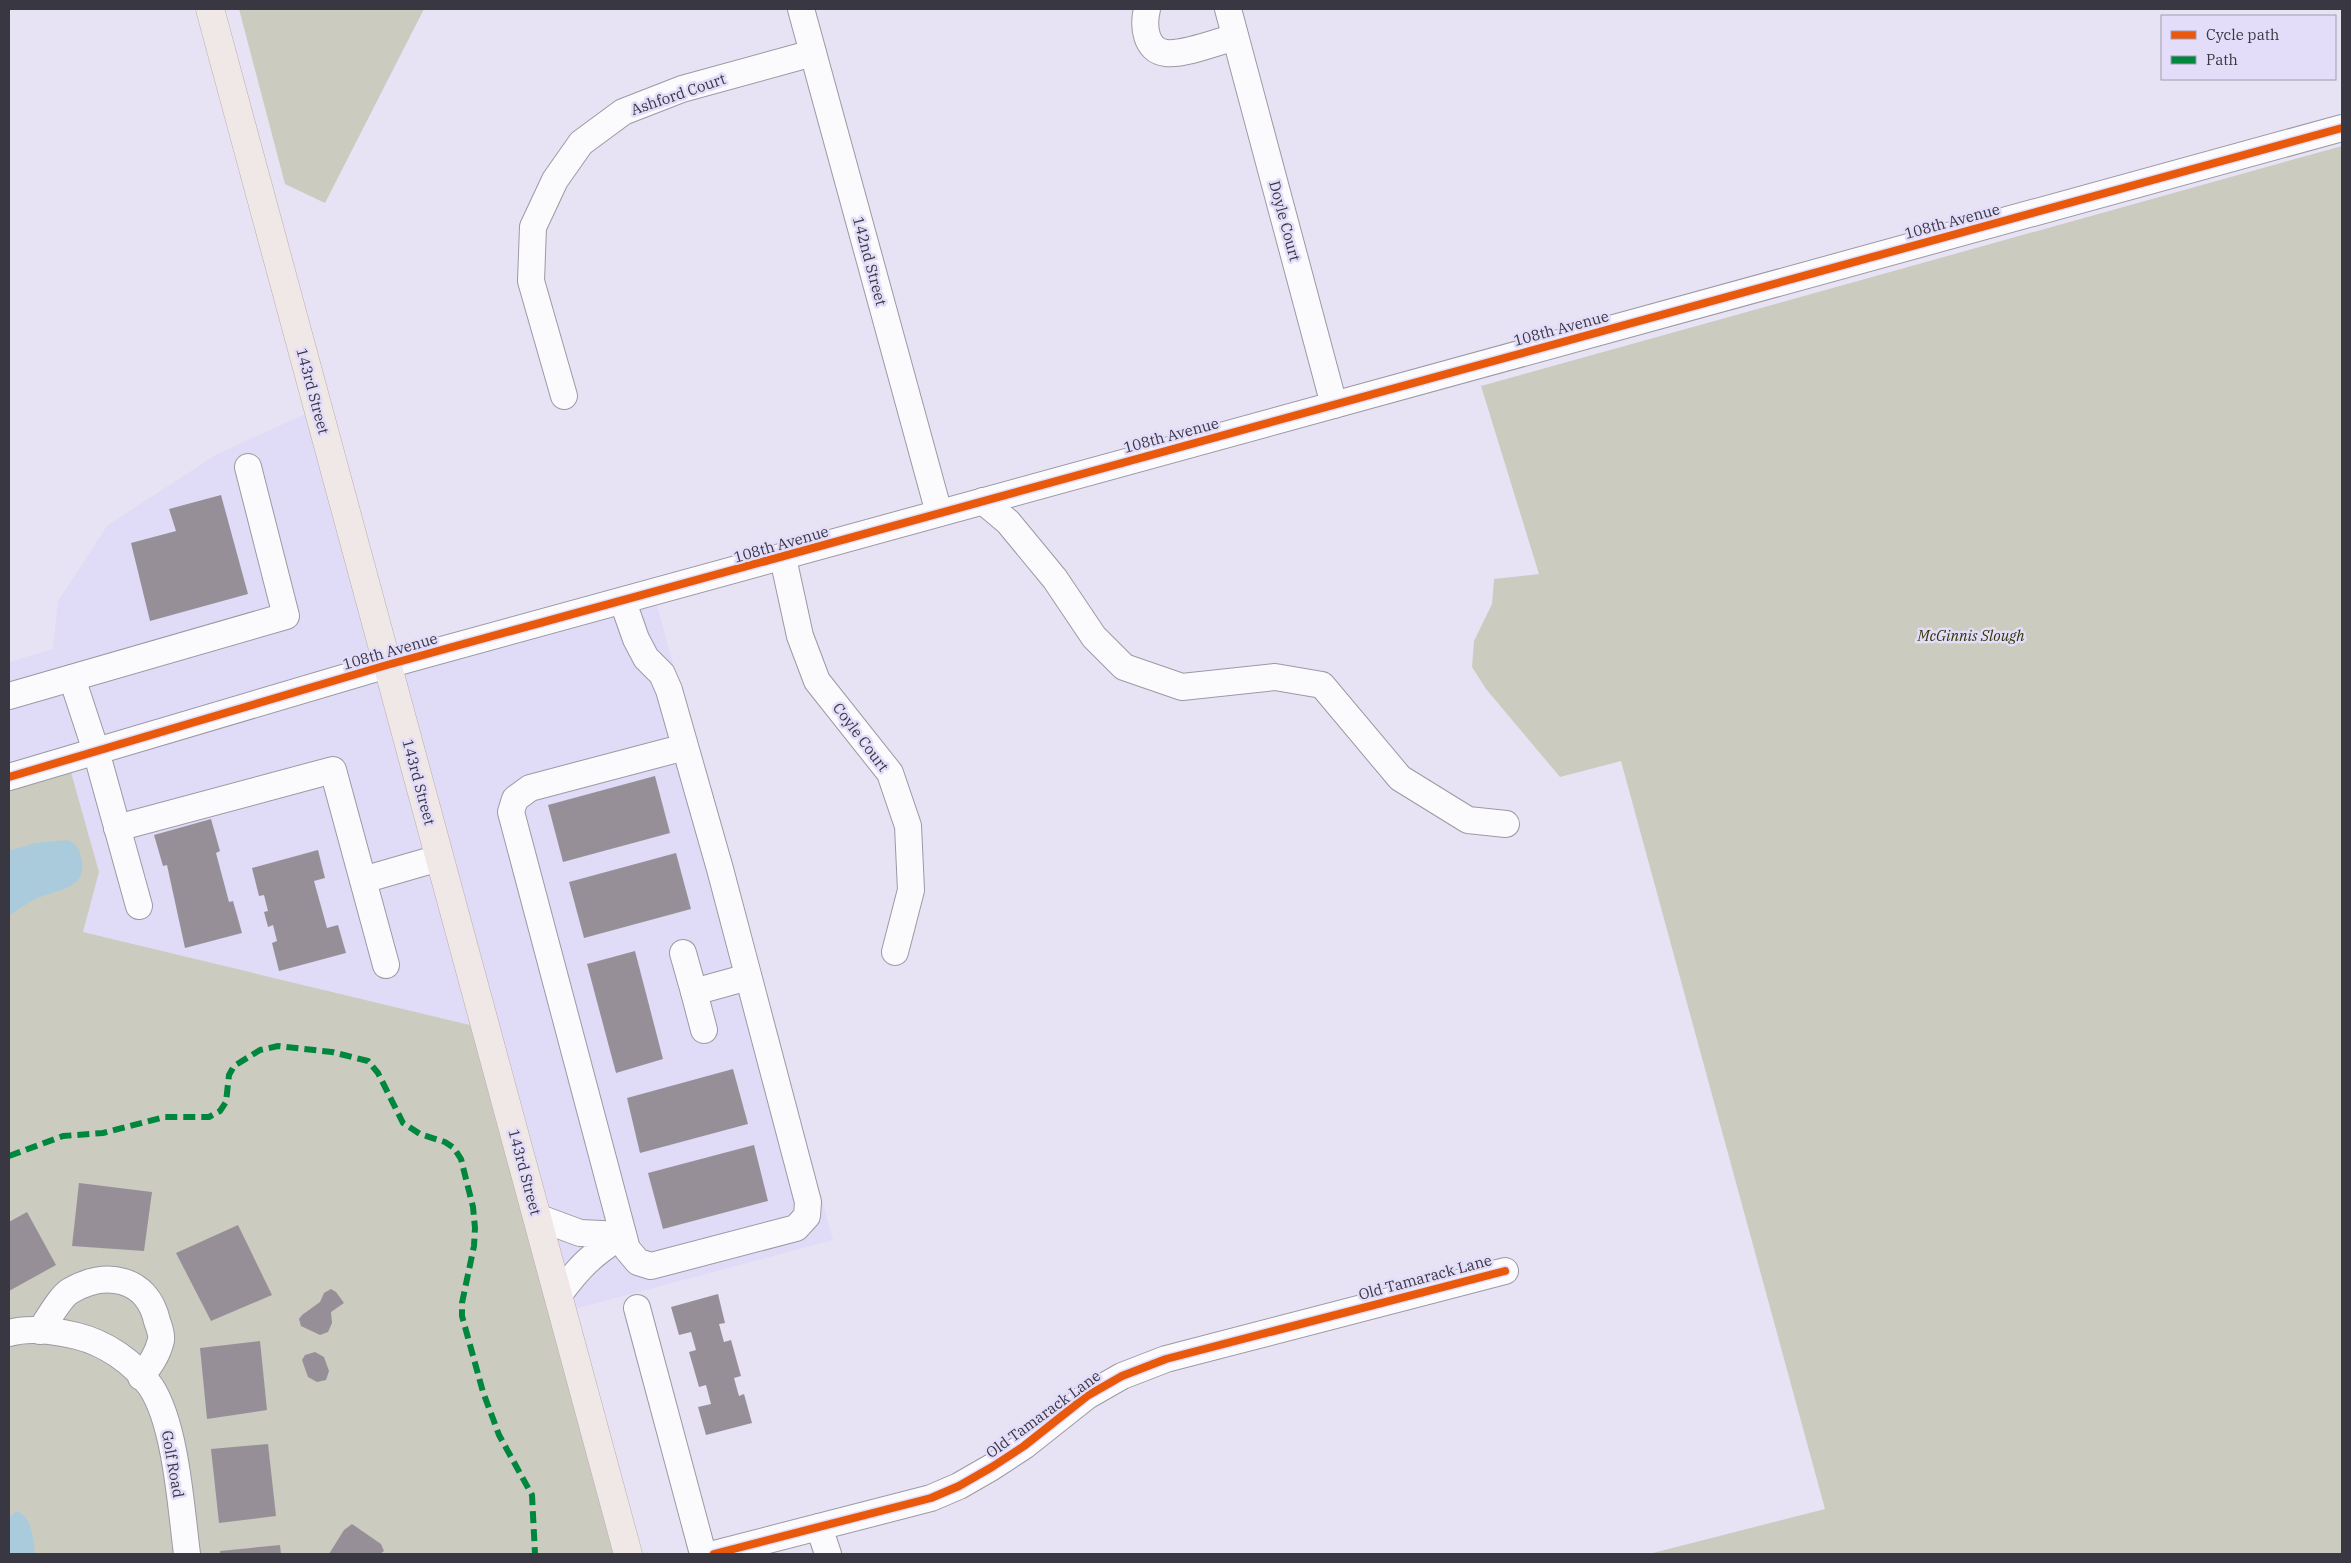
<svg xmlns="http://www.w3.org/2000/svg" width="2351" height="1563" viewBox="0 0 2351 1563" font-family="'IBM Plex Serif',serif">
  <style>
    .built { fill: #e0dbf6 }
    .green { fill: #cbcbc0 }
    .water { fill: #aacbdc }
    .building { fill: #978f97 }
    .lines { fill: none; stroke-linecap: round; stroke-linejoin: round }
    .minor-casing { stroke: #9c99a5; stroke-width: 28 }
    .major-casing { stroke: #bbadad; stroke-width: 29 }
    .minor { stroke: #fbfbfd; stroke-width: 26 }
    .major { stroke: #f0e8e6; stroke-width: 28 }
    .quiet { stroke: #00873e; stroke-width: 6; stroke-dasharray: 12 6; stroke-linecap: butt }
    .cycleway-casing { stroke: #e3ddfa; stroke-width: 11 }
    .cycleway { stroke: #e8590c; stroke-width: 8 }
    .labels { text-anchor: middle; dominant-baseline: central; stroke-width: 5; stroke-linejoin: round; paint-order: stroke }
    .street-label { font-size: 15px; fill: #393742; stroke: #e3ddfa }
    .park-label { font-size: 15px; font-style: italic; fill: #333400; stroke: #e3ddfa }
  </style>
  <rect width="100%" height="100%" fill="#e7e3f4"/>
  <!-- built -->
  <g class="built">
    <path d="M312 411 379 660 9 769V662L53 649 58 601 107 526 217 454Z"/>
    <path d="M655 599 833 1240 571 1310 395 669Z"/>
    <path d="M383 674 478 1027 83 932 99 872 69 765Z"/>
  </g>
  <!-- green -->
  <g class="green">
    <path d="M239 9H424L325 203 285 184Z"/>
    <path d="M2342 146V1554H1649L1825 1509 1621 761 1560 777 1486 689 1472 667 1474 641 1492 604 1494 579 1539 574 1481 386Z"/>
    <path d="M69 765 99 872 83 932 478 1027 618 1554H9V782Z"/>
  </g>
  <!-- water -->
  <g class="water">
    <path d="M67 840C75 843 79 848 81 857 89 890 59 888 36 899 27 903 18 910 9 915V851L35 843Z"/>
    <path d="M16 1511C33 1516 33 1540 35 1554H9V1518Z"/>
  </g>
  <!-- building -->
  <g class="building">
    <path d="M221 495 248 594 150 621 131 543 176 531 169 509Z"/>
    <path d="M655 776 670 833 563 862 548 805Z"/>
    <path d="M211 819 220 851 216 853 229 902 233 901 242 933 185 948 167 865 163 866 154 835Z"/>
    <path d="M318 850 325 878 314 881 327 928 338 925 346 953 279 971 272 943 277 941 273 925 268 927 264 912 268 911 264 895 259 896 252 868Z"/>
    <path d="M676 853 691 909 584 938 569 882Z"/>
    <path d="M635 951 663 1059 616 1073 587 964Z"/>
    <path d="M733 1069 748 1124 640 1153 627 1098Z"/>
    <path d="M754 1145 768 1201 663 1229 648 1173Z"/>
    <path d="M79 1183 152 1192 144 1251 72 1246Z"/>
    <path d="M27 1212 56 1265 9 1291V1222Z"/>
    <path d="M238 1225 272 1295 211 1321 176 1253Z"/>
    <path d="M331 1289 336 1292 344 1303 331 1312 332 1323 328 1332 320 1335 301 1326 299 1319 302 1315 320 1302 324 1293Z"/>
    <path d="M718 1294 725 1323 719 1324 724 1342 731 1340 741 1376 734 1378 739 1396 744 1394 752 1423 706 1435 698 1407 711 1404 706 1385 699 1387 689 1352 696 1350 691 1332 679 1335 671 1307Z"/>
    <path d="M260 1341 267 1410 207 1419 200 1348Z"/>
    <path d="M315 1352 324 1357 329 1371 326 1380 317 1382 308 1377 302 1360 305 1355Z"/>
    <path d="M268 1444 276 1516 219 1523 211 1449Z"/>
    <path d="M352 1524 381 1544 384 1551 380 1554H329L344 1530Z"/>
    <path d="M280 1545 281 1554H220V1551Z"/>
  </g>
  <g class="lines">
    <!-- minor casing -->
    <g class="minor-casing">
      <g id="minor">
        <path d="M801 9 939 513"/>
        <path d="M1147 9C1143 25 1145 51 1166 53 1184 55 1217 42 1235 37"/>
        <path d="M1228 9 1334 405"/>
        <path d="M564 396 531 281 533 227 555 180 581 143 623 112 682 89 813 53"/>
        <path d="M983 501 1008 522 1055 579 1094 637 1124 667 1182 687 1275 677 1322 685 1400 778 1468 820 1506 824"/>
        <path d="M783 558 800 636 817 681 890 773 908 826 911 890 895 952"/>
        <path d="M623 602 636 639 646 658 662 674 669 690 720 869 808 1202 807 1216 796 1228 651 1266 638 1262 627 1249 511 812 515 799 530 788 685 747"/>
        <path d="M72 678 96 751 139 906"/>
        <path d="M9 696 286 616 248 467"/>
        <path d="M9 777 387 665 2342 128"/>
        <path d="M117 828 333 770 386 965"/>
        <path d="M363 880 439 858"/>
        <path d="M683 953 694 992 748 977"/>
        <path d="M694 992 704 1030"/>
        <path d="M537 1217 580 1233 623 1235C592 1254 579 1267 558 1296"/>
        <path d="M637 1308 703 1554"/>
        <path d="M40 1331C47 1321 60 1297 70 1291 105 1270 147 1277 157 1321 159 1327 162 1334 161 1340 158 1354 150 1365 141 1377"/>
        <path d="M9 1333C30 1327 56 1331 77 1336 105 1343 134 1362 151 1387 176 1425 181 1508 187 1554"/>
        <path d="M819 1527 828 1554"/>
        <path d="M714 1554 931 1498 959 1486 992 1467 1024 1446 1087 1396 1122 1376 1166 1359 1505 1271"/>
      </g>
    </g>
    <!-- major casing -->
    <g class="major-casing">
      <path id="major" d="M210 9 628 1554"/>
    </g>
    <!-- minor -->
    <use href="#minor" class="minor"/>
    <!-- major -->
    <use href="#major" class="major"/>
    <!-- quiet -->
    <path class="quiet" d="M9 1156 63 1136 103 1133 165 1117H209L220 1111 226 1102 229 1075 234 1066 260 1050 278 1046 332 1052 368 1061 378 1073 403 1123 420 1134 445 1142 454 1148 461 1159 473 1207 475 1228 474 1246 462 1303V1316L483 1392 492 1416 499 1435 532 1495 535 1554"/>
    <!-- cycleway casing -->
    <g class="cycleway-casing">
      <g id="cycleway">
        <path d="M9 777 387 665 2342 128"/>
        <path d="M714 1554 931 1498 959 1486 992 1467 1024 1446 1087 1396 1122 1376 1166 1359 1505 1271"/>
      </g>
    </g>
    <!-- cycleway -->
    <use href="#cycleway" class="cycleway"/>
  </g>
  <g class="labels">
    <!-- street labels -->
    <g class="street-label">
      <text transform="translate(678 94) rotate(-19)">Ashford Court</text>
      <text transform="translate(1285 221) rotate(75)">Doyle Court</text>
      <text transform="translate(1952 221) rotate(-15)">108th Avenue</text>
      <text transform="translate(870 261) rotate(75)">142nd Street</text>
      <text transform="translate(1561 328) rotate(-15)">108th Avenue</text>
      <text transform="translate(313 391) rotate(75)">143rd Street</text>
      <text transform="translate(1171 435) rotate(-15)">108th Avenue</text>
      <text transform="translate(781 544) rotate(-16)">108th Avenue</text>
      <text transform="translate(390 651) rotate(-16)">108th Avenue</text>
      <text transform="translate(861 737) rotate(53)">Coyle Court</text>
      <text transform="translate(419 782) rotate(75)">143rd Street</text>
      <text transform="translate(525 1172) rotate(75)">143rd Street</text>
      <text transform="translate(1425 1277) rotate(-15)">Old Tamarack Lane</text>
      <text transform="translate(1043 1414) rotate(-36)">Old Tamarack Lane</text>
      <text transform="translate(173 1464) rotate(80)">Golf Road</text>
    </g>
    <!-- park labels -->
    <g class="park-label">
      <text x="1971" y="635">McGinnis Slough</text>
    </g>
  </g>
  <!-- border -->
  <rect width="2351" height="1563" fill="none" stroke="#393742" stroke-width="20"/>
  <!-- legend -->
  <rect x="2161" y="15" width="175" height="65" fill="#e3ddfa" stroke="#9f9bb0"/>
  <rect x="2171" y="31" width="25" height="8" fill="#e8590c" stroke="#9f9bb0"/>
  <text x="2206" y="40" font-size="15" fill="#393742">Cycle path</text>
  <rect x="2171" y="56" width="25" height="8" fill="#00873e" stroke="#9f9bb0"/>
  <text x="2206" y="65" font-size="15" fill="#393742">Path</text>
</svg>
